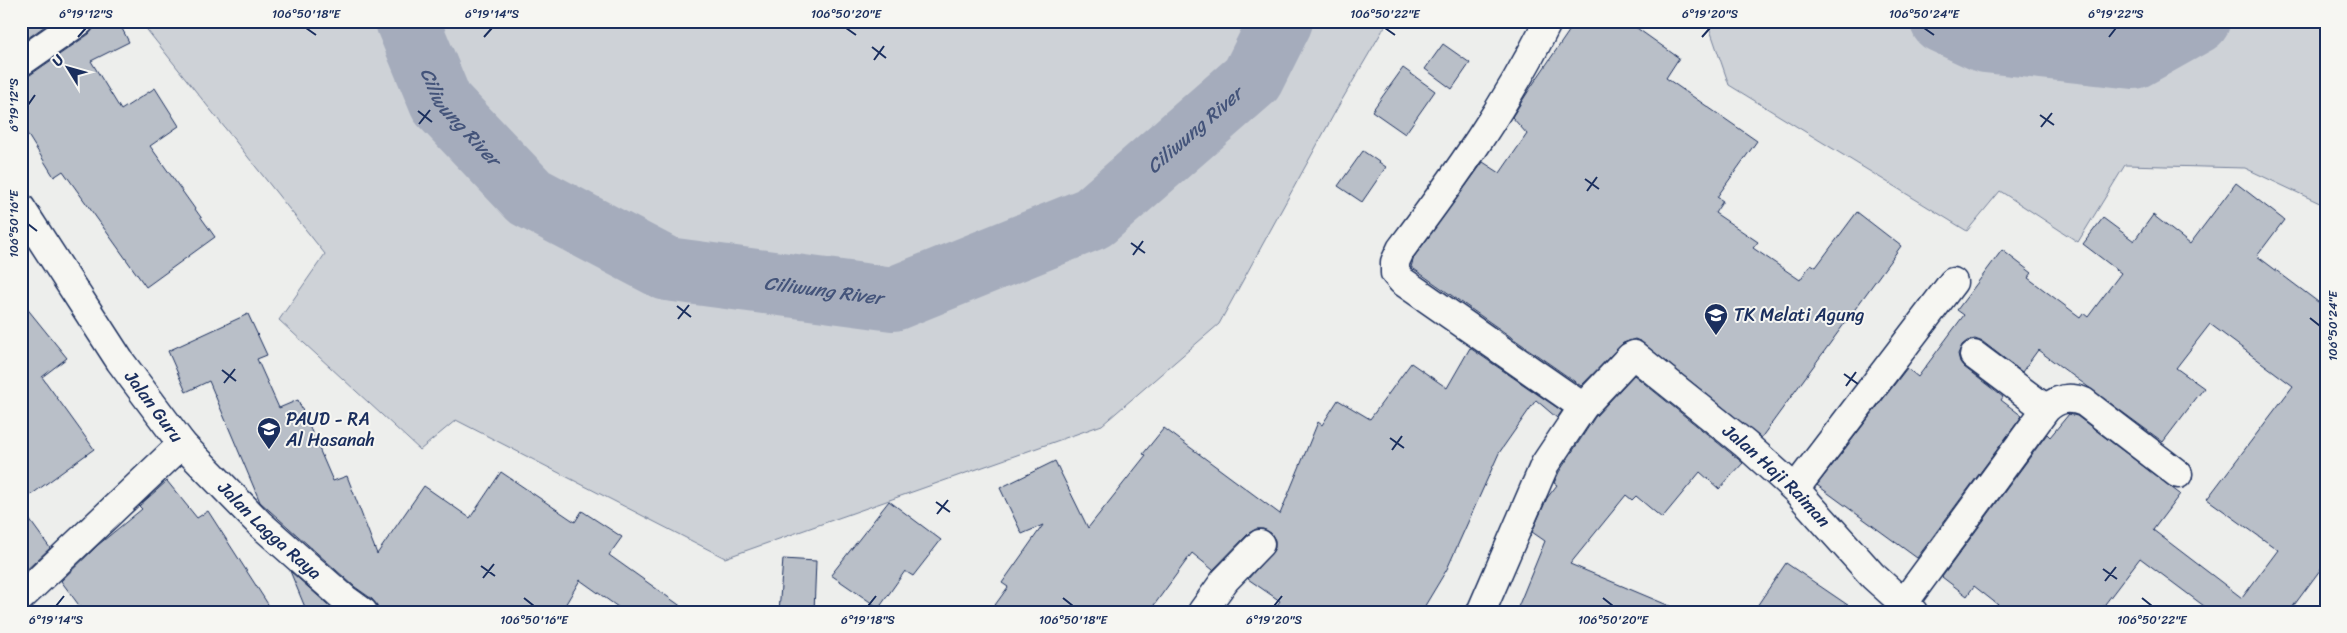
<svg xmlns="http://www.w3.org/2000/svg" width="2347" height="633" viewBox="0 0 2347 633" font-family="Sriracha,sans-serif">
  <style>
    .green { fill: #ced2d7; stroke: #74809a }
    .lines { fill: none; stroke-linecap: round; stroke-linejoin: round }
    .river { stroke: #a5acbc; stroke-width: 64 }
    .building { fill: #b9bfc8; stroke: #1b2f5e }
    .minor-casing { stroke: #1b2f5e; stroke-width: 31 }
    .minor { stroke: #f6f6f2; stroke-width: 28 }
    .ticks { fill: none; stroke: #1b2f5e; stroke-width: 2 }
    .labels { text-anchor: middle; dominant-baseline: central; stroke-width: 4; stroke-linejoin: round; paint-order: stroke }
    .poi-label { font-size: 18px; fill: #1b2f5e; stroke: #f6f6f2; text-anchor: start }
    .street-label { font-size: 18px; fill: #1b2f5e; stroke: #f6f6f2 }
    .water-label { font-size: 19px; font-style: italic; fill: #44547a; stroke: #f6f6f2 }
    .neatline { fill: none; stroke: #1b2f5e; stroke-width: 2 }
    .ticks-label { font-size: 12px; text-anchor: middle; fill: #1b2f5e }
  </style>
  <rect width="100%" height="100%" fill="#edeeec"/>
  <filter id="ink" filterUnits="userSpaceOnUse"><feTurbulence type="fractalNoise" baseFrequency=".02" numOctaves="2"/><feDisplacementMap in="SourceGraphic" scale="10" xChannelSelector="R" yChannelSelector="G"/><feConvolveMatrix kernelMatrix="1 2 1 2 8 2 1 2 1" color-interpolation-filters="sRGB"/></filter>
  <g filter="url(#ink)">
    <!-- green -->
    <g class="green">
      <path d="M140 21H1388L1339 105 1219 324 1102 425 725 558 456 420 420 450 279 320 325 254Z"/>
      <path d="M1707 21H2326V206L2245 168 2125 165 2078 242 2000 191 1967 231 1729 85Z"/>
    </g>
    <g class="lines">
      <!-- river -->
      <g class="river">
        <path id="s1" d="M407 21 441 103 530 197 667 269 893 299 1093 218 1252 79 1281 21"/>
        <path d="M1942 21 1985 41 2134 57 2198 21"/>
      </g>
    </g>
    <!-- building -->
    <g class="building">
      <path d="M21 21H52L21 43Z"/>
      <path d="M95 21H118L129 42 91 61 121 110 155 88 179 126 150 146 215 237 146 287 63 171 54 177 21 124V77L30 75 89 34 94 28Z"/>
      <path d="M1576 21H1627L1679 58 1666 78 1757 141 1717 197 1723 201 1715 213 1758 242 1753 248 1800 280 1811 264 1816 267 1857 212 1901 246 1761 438 1643 343 1635 339 1623 343 1581 386 1411 267 1414 257 1483 162 1500 173 1527 134 1512 117 1531 87Z"/>
      <path d="M1443 44 1470 63 1452 89 1425 69Z"/>
      <path d="M1403 68 1435 91 1405 134 1372 111Z"/>
      <path d="M1363 151 1386 167 1362 202 1338 186Z"/>
      <path d="M2236 183 2284 220 2257 256 2326 308V562L2289 612H2212L2140 558 2099 612H2007L1974 586 1967 596 1942 577 2047 434 2050 437 2069 414 2077 416 2180 494 2153 530 2242 598 2278 550 2207 499 2293 386 2210 324 2176 368 2204 388 2163 442 2038 350 2022 372 1983 342 1975 339 1967 341 1962 345 1958 354 1960 362 1964 367 2003 397 2001 400 2022 416 1917 558 1817 485 1907 368 1918 377 1964 315 1957 310 2002 250 2032 273 2028 278 2080 317 2083 313 2088 317 2121 273 2083 244 2103 218 2134 241 2153 215 2190 244Z"/>
      <path d="M21 301 67 358 42 377 94 449 21 502Z"/>
      <path d="M248 314 267 355 257 359 279 408 298 400 333 481 347 476 377 554 424 486 470 518 501 472 575 522 582 511 622 537 609 555 689 612H625L580 580 561 612H378L377 605 372 599 355 587 260 502 209 381 186 392 168 351Z"/>
      <path d="M1470 348 1562 411 1557 418 1536 400 1499 453 1447 569 1423 609 1428 612H1272L1280 601 1248 579 1275 548V540L1271 533 1263 529H1256L1249 533 1213 570 1192 553 1149 612H990L1008 587 1002 583 1043 525 1022 534 1000 488 1055 461 1088 528 1146 455 1143 454 1164 428 1280 514 1318 422 1322 425 1338 400 1370 419 1411 363 1447 388Z"/>
      <path d="M1634 375 1743 463 1719 489 1700 472 1662 518 1636 496 1632 500 1626 495 1570 564 1684 612H1516L1545 541 1532 532 1547 498 1557 485 1554 483 1559 472 1595 417Z"/>
      <path d="M167 481 197 518 208 511 273 612H84L61 581 98 545 142 509 139 506Z"/>
      <path d="M889 501 941 540 913 576 905 571 879 608 831 575Z"/>
      <path d="M21 508 50 548 21 575Z"/>
      <path d="M783 559 816 561 814 612H779Z"/>
      <path d="M1786 563 1858 612H1753Z"/>
      <path d="M290 571 335 611 336 612H307Z"/>
    </g>
    <g class="lines">
      <!-- minor casing -->
      <g class="minor-casing">
        <g id="minor">
          <path d="M1548 21C1508 103 1456 176 1401 249L1395 262V273L1402 281 1583 407"/>
          <path d="M21 62 80 21"/>
          <path id="s2" d="M21 208 120 361 182 444 260 524 345 599 363 612"/>
          <path d="M1974 355 2046 409"/>
          <path d="M1795 489 1953 282"/>
          <path d="M21 597 182 444"/>
          <path d="M1903 604 2046 409C2058 398 2069 396 2084 402L2178 474"/>
          <path d="M1202 612 1225 580 1260 544"/>
          <path id="s3" d="M1481 612 1545 464 1583 407 1630 357 1634 355 1745 444 1795 489 1873 576 1913 612"/>
        </g>
      </g>
      <!-- minor -->
      <use href="#minor" class="minor"/>
    </g>
  </g>
  <!-- ticks -->
  <path class="ticks" d="M306 28 316 35M846 28 856 35M1385 28 1395 35M1924 28 1934 35M78 37 86 28M484 37 492 28M1702 37 1710 28M2109 37 2116 28M872 47 886 58M874 60 884 46M28 105 35 95M418 111 432 122M2040 115 2054 125M419 124 430 110M2041 127 2052 113M1585 179 1599 189M1587 191 1597 177M28 224 37 231M1131 243 1145 253M1133 255 1143 241M677 306 691 317M2310 318 2320 326M678 319 689 305M222 370 236 381M1844 374 1858 384M224 383 235 369M1846 386 1856 372M1390 438 1404 448M1392 450 1402 436M936 502 950 512M937 514 948 500M481 566 495 576M2103 569 2117 579M483 578 494 564M2105 581 2116 567M524 598 534 606M1063 598 1073 606M1603 598 1613 606M2142 598 2152 606M56 606 64 596M868 606 876 596M1274 606 1282 596"/>
  <!-- icons -->
  <defs>
    <g id="school-pin" transform="scale(1.25)"><path d="M0 17L-7.5 6A9.5 9.5 0 1 1 7.5 6Z" fill="#1b2f5e" stroke="#f6f6f2"/><path d="M0-5L7-2L0 1L-7-2ZM-4 1L0 2.5L4 1V4Q0 6-4 4Z" fill="#fff"/></g>
  </defs>
  <g fill-rule="evenodd">
    <use href="#school-pin" x="1716" y="315"/>
    <use href="#school-pin" x="269" y="429"/>
  </g>
  <g class="labels">
    <!-- poi labels -->
    <g class="poi-label">
      <text x="1734" y="315">TK Melati Agung</text>
      <text x="286" y="419">PAUD - RA<tspan x="286" dy="21">Al Hasanah</tspan></text>
    </g>
    <!-- street labels -->
    <g class="street-label">
      <text stroke="none"><textPath href="#s2" startOffset="239">Jalan Guru</textPath></text>
      <text stroke="none"><textPath href="#s3" startOffset="490">Jalan Haji Raiman</textPath></text>
      <text stroke="none"><textPath href="#s2" startOffset="409">Jalan Lagga Raya</textPath></text>
    </g>
    <!-- water labels -->
    <g class="water-label">
      <text stroke="none"><textPath href="#s1" startOffset="111">Ciliwung River</textPath></text>
      <text stroke="none"><textPath href="#s1" startOffset="951">Ciliwung River</textPath></text>
      <text stroke="none"><textPath href="#s1" startOffset="531">Ciliwung River</textPath></text>
    </g>
  </g>
  <!-- margin -->
  <rect width="2347" height="633" fill="none" stroke="#f6f6f2" stroke-width="55"/>
  <!-- north arrow -->
  <g transform="translate(68 68) rotate(307)" stroke="#f6f6f2" stroke-width="4" paint-order="stroke">
  <path d="M0-4L9 19L0 12L-9 19Z" fill="#1b2f5e"/>
  <text y="-8" font-size="14" font-weight="bold" text-anchor="middle" fill="#1b2f5e">U</text>
  </g>
  <rect x="28" y="28" width="2292" height="578" class="neatline"/>
  <g class="ticks-label">
    <text x="86" y="18">6°19'12"S</text>
    <text x="306" y="18">106°50'18"E</text>
    <text x="492" y="18">6°19'14"S</text>
    <text x="846" y="18">106°50'20"E</text>
    <text x="1385" y="18">106°50'22"E</text>
    <text x="1710" y="18">6°19'20"S</text>
    <text x="1924" y="18">106°50'24"E</text>
    <text x="2116" y="18">6°19'22"S</text>
    <text transform="translate(14 105) rotate(-90)" y="4">6°19'12"S</text>
    <text transform="translate(14 224) rotate(-90)" y="4">106°50'16"E</text>
    <text transform="translate(2333 326) rotate(-90)" y="4">106°50'24"E</text>
    <text x="56" y="624">6°19'14"S</text>
    <text x="534" y="624">106°50'16"E</text>
    <text x="868" y="624">6°19'18"S</text>
    <text x="1073" y="624">106°50'18"E</text>
    <text x="1274" y="624">6°19'20"S</text>
    <text x="1613" y="624">106°50'20"E</text>
    <text x="2152" y="624">106°50'22"E</text>
  </g>
</svg>
